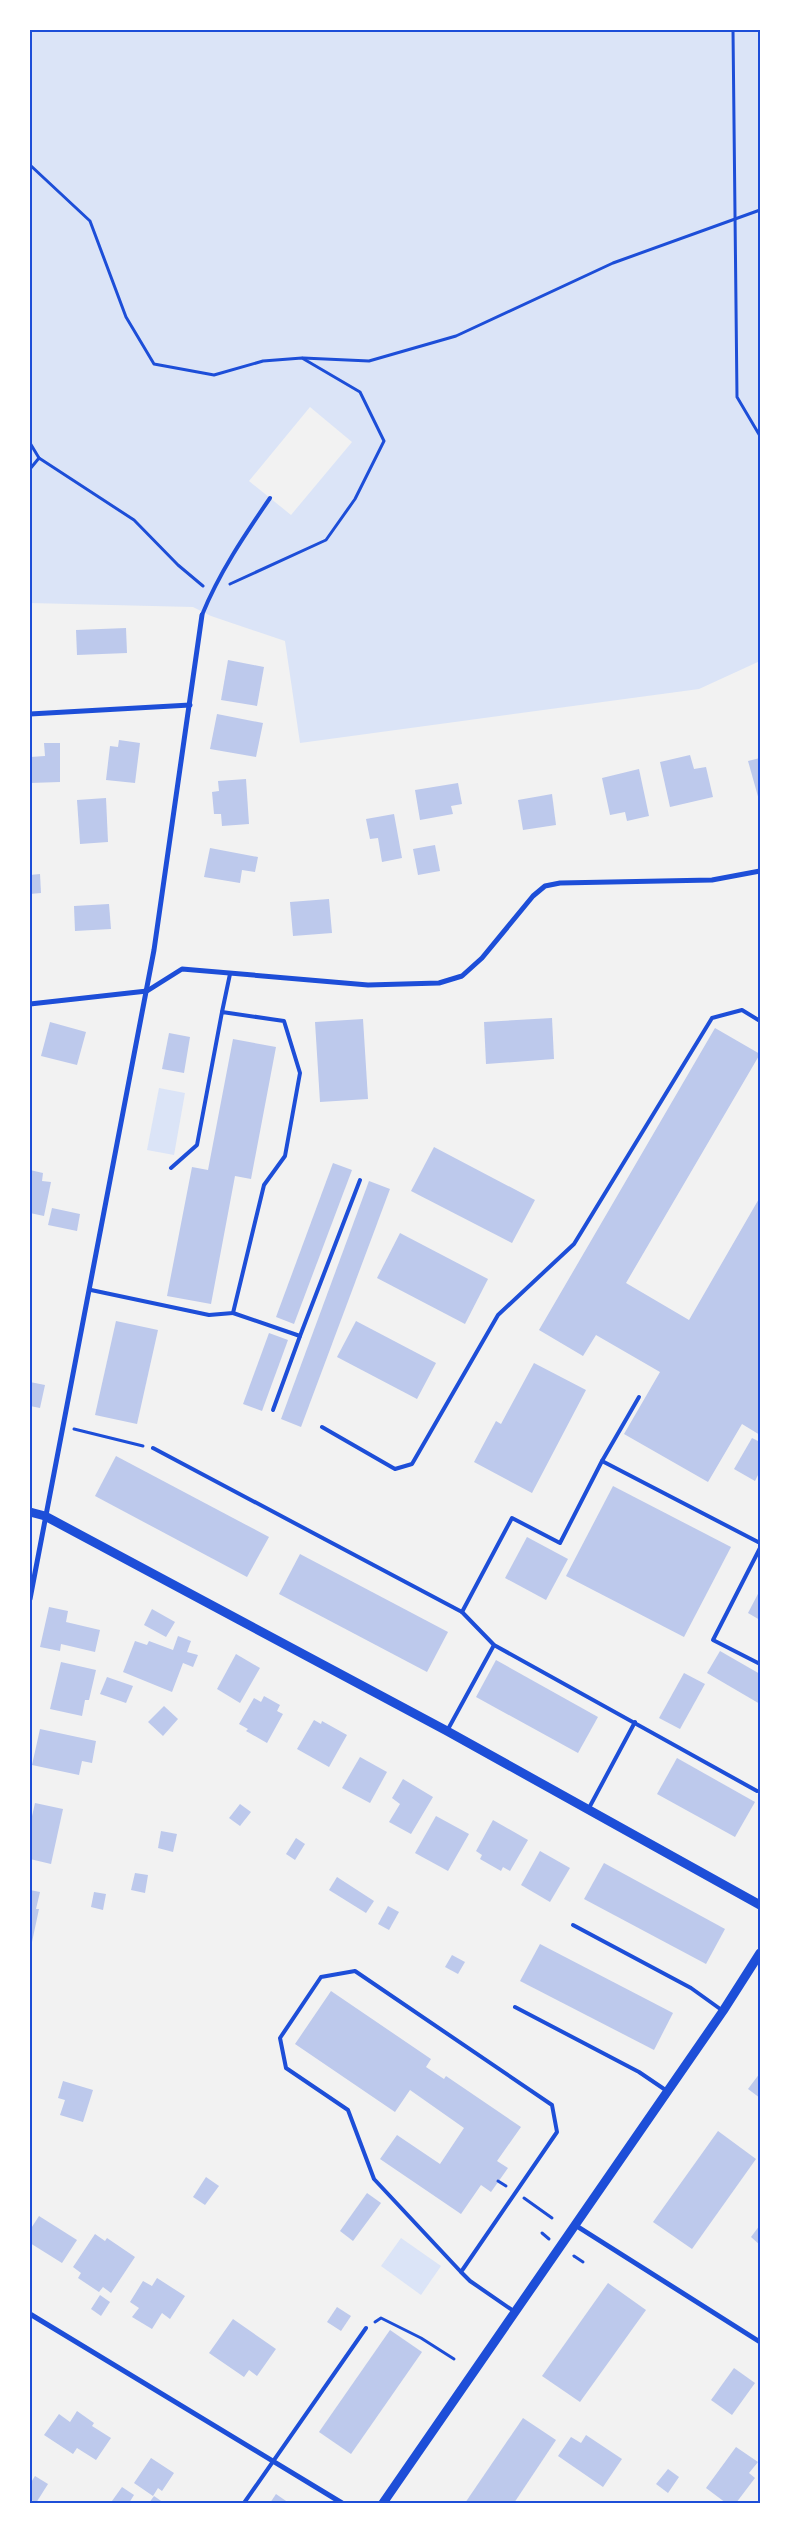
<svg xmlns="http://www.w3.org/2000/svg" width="790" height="2533" viewBox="0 0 790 2533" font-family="'PT Sans Narrow',sans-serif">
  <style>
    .green { fill: #dbe4f7; fill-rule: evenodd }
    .building { fill: #bdc9ec }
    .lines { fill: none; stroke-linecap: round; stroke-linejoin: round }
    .path { stroke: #1d4ed8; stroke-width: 3 }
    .service { stroke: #1d4ed8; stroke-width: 4 }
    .minor { stroke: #1d4ed8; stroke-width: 5 }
    .tertiary { stroke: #1d4ed8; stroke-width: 9 }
    .neatline { fill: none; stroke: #1d4ed8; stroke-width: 2 }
  </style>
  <rect width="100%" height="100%" fill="#f2f2f2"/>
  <!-- green -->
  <g class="green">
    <path d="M30 30H760V661L699 689 300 743 285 641 211 616 193 607 30 603ZM310 407 352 442 291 515 249 481Z"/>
    <path d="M159 1088 185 1093 174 1155 147 1150Z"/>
    <path d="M401 2238 441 2266 421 2295 381 2266Z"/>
  </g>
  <!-- building -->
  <g class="building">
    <path d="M126 628 127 653 77 655 76 630Z"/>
    <path d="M228 660 264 667 257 706 221 700Z"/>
    <path d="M217 714 263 723 256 757 210 749Z"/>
    <path d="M119 740 140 743 135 783 106 780 110 746 118 747Z"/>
    <path d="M44 743H60V782L30 783V757L45 756Z"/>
    <path d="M690 755 694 769 706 767 713 797 670 807 660 762Z"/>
    <path d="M760 758V800H759L748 761Z"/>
    <path d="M639 769 649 816 627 821 625 812 610 815 602 778Z"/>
    <path d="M246 779 249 824 222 826 221 814H214L212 792 219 791 218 781Z"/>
    <path d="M458 783 462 804 451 806 453 814 420 820 415 790Z"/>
    <path d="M552 794 556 825 523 830 518 800Z"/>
    <path d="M106 798 108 842 80 844 77 800Z"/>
    <path d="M394 814 402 858 382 862 378 838 370 839 366 819Z"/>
    <path d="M435 845 440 871 418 875 413 849Z"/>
    <path d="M210 848 258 857 255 872 242 870 240 883 204 877Z"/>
    <path d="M40 874 41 893 30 894V875Z"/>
    <path d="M329 899 332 933 293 936 290 902Z"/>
    <path d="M109 904 111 929 75 931 74 906Z"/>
    <path d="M552 1018 554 1059 486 1064 484 1022Z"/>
    <path d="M363 1019 368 1099 320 1102 315 1022Z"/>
    <path d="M50 1022 86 1032 77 1065 41 1056Z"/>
    <path d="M715 1028 760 1054 626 1283 689 1320 760 1197V1435L742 1424 708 1482 624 1434 660 1372 596 1335 583 1356 539 1330Z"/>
    <path d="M169 1033 190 1037 184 1073 162 1069Z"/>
    <path d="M233 1039 276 1047 251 1179 235 1176 211 1304 167 1296 192 1167 208 1170Z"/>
    <path d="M434 1147 535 1200 512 1243 411 1191Z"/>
    <path d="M333 1163 352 1170 294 1324 276 1317Z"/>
    <path d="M30 1170 43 1173 42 1181 51 1182 44 1216 30 1213Z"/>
    <path d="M369 1181 390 1189 301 1427 281 1419Z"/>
    <path d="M52 1208 80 1214 77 1231 48 1225Z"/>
    <path d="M400 1233 488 1279 465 1324 377 1278Z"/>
    <path d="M116 1321 158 1330 137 1424 95 1415Z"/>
    <path d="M356 1321 436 1363 417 1399 337 1357Z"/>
    <path d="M269 1333 288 1340 262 1411 243 1404Z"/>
    <path d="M534 1363 586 1390 532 1493 474 1462 496 1421 501 1424Z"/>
    <path d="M30 1382 45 1385 40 1408 30 1406Z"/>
    <path d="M752 1438 760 1442V1471L755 1481 734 1469Z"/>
    <path d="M116 1456 269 1537 247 1577 95 1496Z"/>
    <path d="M613 1486 731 1547 684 1637 566 1576Z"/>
    <path d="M527 1537 568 1559 546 1600 505 1578Z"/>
    <path d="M300 1554 448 1632 427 1672 279 1594Z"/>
    <path d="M760 1590V1620L748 1613Z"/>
    <path d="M49 1607 68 1611 66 1622 100 1630 95 1652 61 1644 60 1651 40 1647Z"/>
    <path d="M152 1609 175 1622 166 1637 144 1625Z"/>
    <path d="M178 1636 191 1641 187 1652 198 1655 193 1667 183 1663 172 1692 123 1672 135 1641 147 1645 149 1641 173 1650Z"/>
    <path d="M720 1651 760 1674V1704L707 1673Z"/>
    <path d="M236 1654 260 1668 240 1703 217 1689Z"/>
    <path d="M496 1660 598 1717 578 1753 476 1697Z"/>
    <path d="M61 1662 96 1670 89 1700H85L82 1716 50 1709Z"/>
    <path d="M684 1673 705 1684 680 1729 659 1718Z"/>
    <path d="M107 1677 133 1686 126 1703 100 1694Z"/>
    <path d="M264 1696 280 1705 277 1711 283 1714 267 1743 246 1731 248 1729 239 1724 254 1698 261 1702Z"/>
    <path d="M164 1706 178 1719 163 1736 148 1722Z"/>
    <path d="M314 1720 321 1724 322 1721 347 1735 329 1767 297 1749Z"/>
    <path d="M40 1729 96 1741 92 1763 82 1761 79 1775 32 1765Z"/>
    <path d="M360 1757 387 1772 370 1803 342 1788Z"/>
    <path d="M677 1758 755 1802 735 1837 657 1794Z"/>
    <path d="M403 1779 433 1797 411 1834 389 1822 400 1804 392 1798Z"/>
    <path d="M35 1803 63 1809 51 1864 30 1859V1825Z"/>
    <path d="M240 1804 251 1812 240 1826 229 1818Z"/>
    <path d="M436 1816 469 1834 448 1871 415 1853Z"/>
    <path d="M493 1820 528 1840 510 1871 503 1867 501 1871 480 1859 482 1855 476 1851Z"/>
    <path d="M161 1831 177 1834 173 1852 158 1848Z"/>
    <path d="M296 1838 305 1844 295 1860 286 1854Z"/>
    <path d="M540 1851 570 1868 550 1902 521 1885Z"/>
    <path d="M604 1863 725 1929 706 1964 584 1899Z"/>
    <path d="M135 1873 148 1875 145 1893 131 1890Z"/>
    <path d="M337 1877 374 1901 366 1913 329 1890Z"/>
    <path d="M30 1890 40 1892 36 1909H39L32 1942 30 1941Z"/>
    <path d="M94 1892 106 1894 103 1910 91 1907Z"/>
    <path d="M388 1906 399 1912 389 1930 378 1924Z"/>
    <path d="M540 1944 673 2013 654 2050 520 1981Z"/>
    <path d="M452 1955 465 1962 458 1974 445 1967Z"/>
    <path d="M331 1991 431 2059 426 2067 444 2079 446 2076 521 2127 497 2161 508 2168 491 2192 481 2185 461 2214 380 2159 397 2135 440 2164 464 2128 410 2090 395 2112 295 2044Z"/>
    <path d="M760 2073V2098L748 2089Z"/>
    <path d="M63 2081 93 2090 83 2122 60 2115 65 2100 58 2098Z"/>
    <path d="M718 2131 756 2159 692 2249 653 2222Z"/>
    <path d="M206 2177 219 2186 205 2205 193 2197Z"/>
    <path d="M367 2193 381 2203 353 2241 340 2231Z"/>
    <path d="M39 2216 77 2240 62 2263 30 2243V2230Z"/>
    <path d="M760 2225V2245L751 2237Z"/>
    <path d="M95 2234 105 2241 107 2238 135 2257 111 2293 103 2287 99 2292 78 2278 81 2273 73 2267Z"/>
    <path d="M157 2278 185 2296 170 2319 162 2313 152 2329 132 2317 139 2308 130 2302 143 2281 152 2286Z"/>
    <path d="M608 2283 646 2310 580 2402 542 2376Z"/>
    <path d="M100 2295 110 2302 101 2316 91 2309Z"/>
    <path d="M337 2307 351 2316 341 2331 327 2322Z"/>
    <path d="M233 2319 276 2349 257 2376 249 2370 244 2377 209 2353Z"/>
    <path d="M390 2330 422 2352 351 2454 319 2432Z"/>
    <path d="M734 2368 755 2383 732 2415 711 2400Z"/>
    <path d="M77 2411 94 2423 92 2426 111 2438 96 2460 77 2448 73 2454 44 2435 59 2414 70 2422Z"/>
    <path d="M523 2418 556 2440 514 2503H465Z"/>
    <path d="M586 2435 622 2459 603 2487 558 2456 571 2437 581 2443Z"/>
    <path d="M736 2447 758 2462 749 2473 755 2478 736 2503H726L706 2488Z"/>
    <path d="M151 2458 174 2473 162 2491 158 2488 153 2496 134 2483Z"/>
    <path d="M668 2469 679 2477 668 2493 656 2484Z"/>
    <path d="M35 2476 48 2484 36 2503 30 2499V2484Z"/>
    <path d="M122 2487 134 2495 129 2503 112 2501Z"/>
    <path d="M276 2494 289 2503H270Z"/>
    <path d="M154 2496 164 2503H149Z"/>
  </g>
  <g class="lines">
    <!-- path -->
    <g class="path">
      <path d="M733 30 737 397 760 436"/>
      <path d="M30 165 90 221 126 317 154 364 214 375 263 361 302 358 360 392 384 441 355 499 326 540 230 584"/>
      <path d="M303 358 369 361 456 336 613 263 760 210"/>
      <path d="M30 443 39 458"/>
      <path d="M30 469 39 458 134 520 178 565 203 586"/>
      <path d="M74 1429 143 1446"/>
      <path d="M498 2181 506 2186"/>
      <path d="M524 2198 552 2218"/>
      <path d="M542 2233 549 2239"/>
      <path d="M574 2256 583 2262"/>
      <path d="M375 2322 381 2318 421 2338 454 2359"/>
    </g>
    <!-- service -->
    <g class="service">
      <path d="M202 615C219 573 244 536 270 498"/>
      <path d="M222 1012 230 974"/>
      <path d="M91 1290 209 1315 233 1313 264 1185 285 1156 300 1073 284 1021 222 1012 197 1145 171 1168"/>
      <path d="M233 1313 300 1336 360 1180"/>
      <path d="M273 1410 300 1336"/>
      <path d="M322 1427 395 1469 412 1464 498 1315 574 1244 712 1018 742 1010 760 1021"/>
      <path d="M153 1448 462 1612 494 1645 757 1791"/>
      <path d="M602 1461 639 1397"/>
      <path d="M760 1548 713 1640 760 1664"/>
      <path d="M462 1612 512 1518 560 1543 602 1461 760 1543"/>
      <path d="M447 1731 494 1645"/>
      <path d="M589 1808 635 1722"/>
      <path d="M573 1925 691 1988 723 2011"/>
      <path d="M515 2007 639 2072 667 2091"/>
      <path d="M461 2272 557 2132 552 2105 355 1971 321 1977 280 2038 286 2068 348 2110 374 2179 461 2272 470 2281 515 2312"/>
      <path d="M244 2503 366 2328"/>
    </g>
    <!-- minor -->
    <g class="minor">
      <path d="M30 714 190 705"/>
      <path d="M30 1004 147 991 182 969 368 985 439 983 462 976 482 958 533 896 545 886 560 883 712 880 760 871"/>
      <path d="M30 1599 154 950 202 615"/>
      <path d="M575 2225 760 2342"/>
      <path d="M30 2314 342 2503"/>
    </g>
    <!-- tertiary -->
    <g class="tertiary">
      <path d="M30 1512 45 1516 447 1731 760 1905"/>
      <path d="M383 2503 723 2011 760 1953"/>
    </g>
  </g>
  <!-- border -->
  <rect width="790" height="2533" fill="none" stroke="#ffffff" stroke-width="62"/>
  <rect x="31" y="31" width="728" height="2471" class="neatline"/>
</svg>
